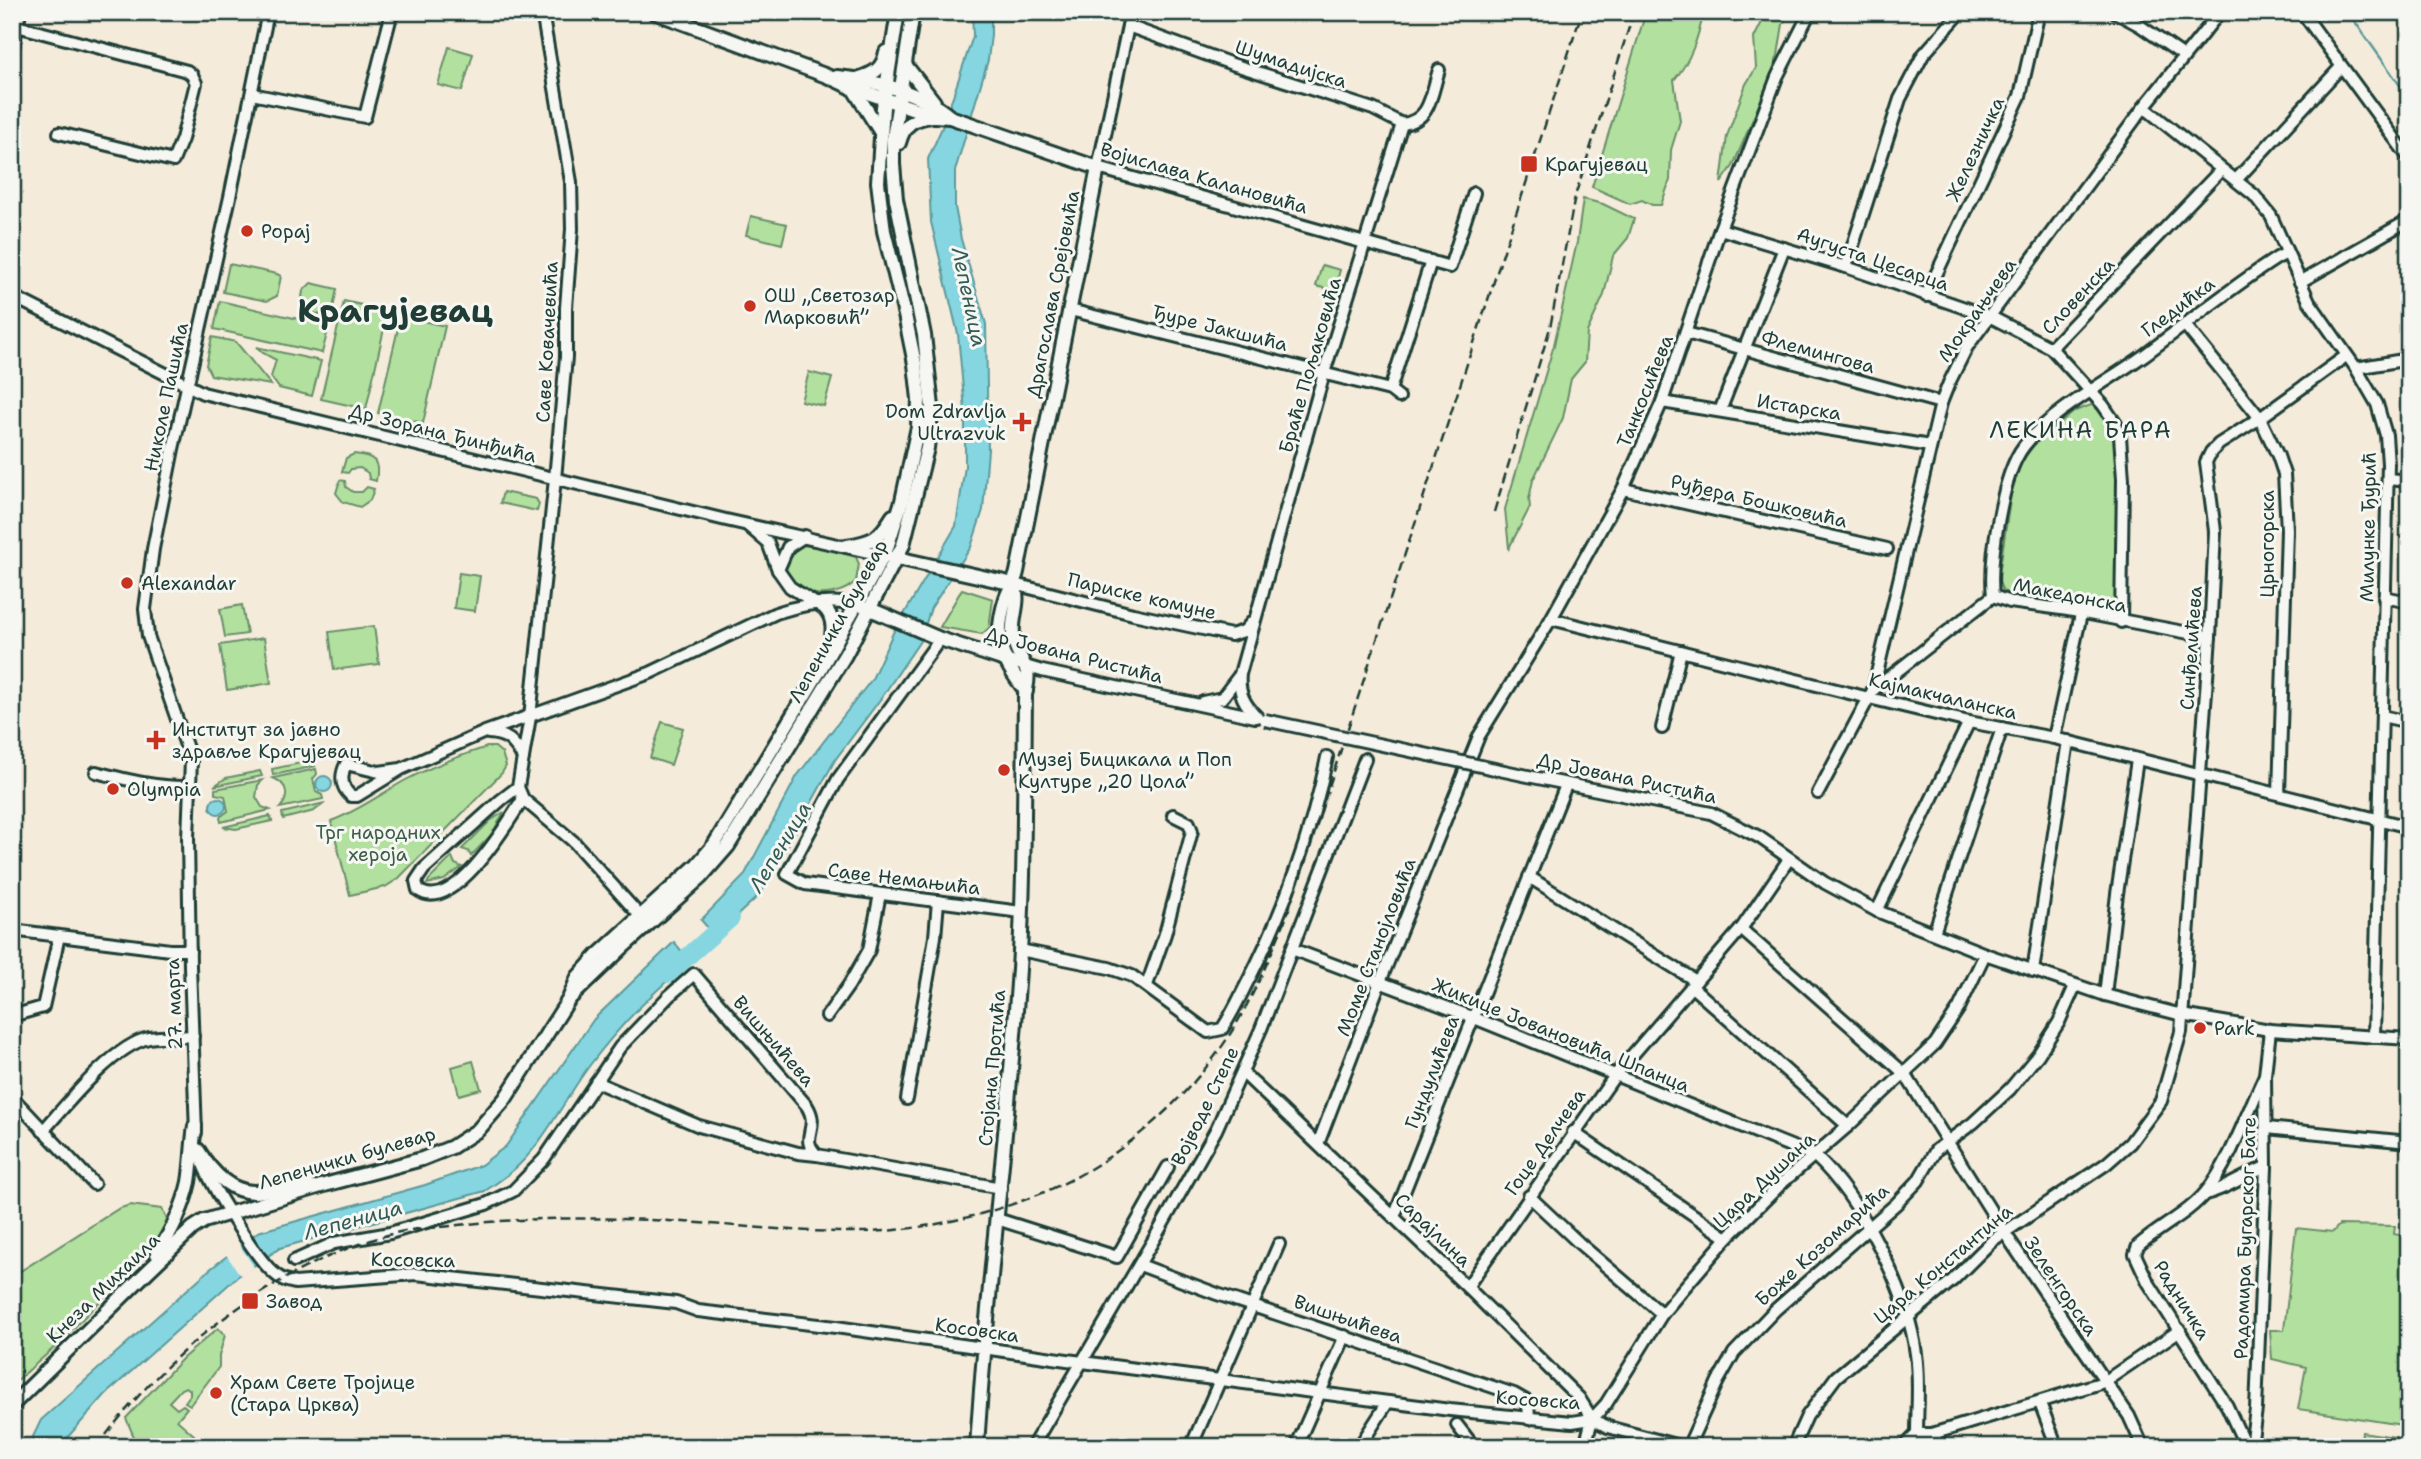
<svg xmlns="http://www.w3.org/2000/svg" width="2421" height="1459" viewBox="0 0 2421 1459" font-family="'Shantell Sans',sans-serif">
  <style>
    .green { fill: #b2e09e; stroke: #688e69; stroke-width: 2 }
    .water { fill: #85d6e0; stroke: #5c999b; stroke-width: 2 }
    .pier { fill: #f5ebdb }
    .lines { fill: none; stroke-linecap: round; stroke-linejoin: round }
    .stream { stroke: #5c999b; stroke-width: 2.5 }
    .river { stroke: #85d6e0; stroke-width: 18 }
    .minor-casing { stroke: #1f3d34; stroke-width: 16 }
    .major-casing { stroke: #1f3d34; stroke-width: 18 }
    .minor { stroke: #f6f6f2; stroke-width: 10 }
    .major { stroke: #f6f6f2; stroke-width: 12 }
    .rail { stroke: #1f3d34; stroke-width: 2.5; stroke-dasharray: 10 5; stroke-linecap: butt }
    .minor-bridge-casing { stroke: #1f3d34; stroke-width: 16; stroke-linecap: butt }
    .minor-bridge { stroke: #f6f6f2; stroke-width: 10 }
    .poi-dot { fill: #c8321e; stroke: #f6f6f2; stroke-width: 2.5 }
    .labels { text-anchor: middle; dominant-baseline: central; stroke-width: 6; stroke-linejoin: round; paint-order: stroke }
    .street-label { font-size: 19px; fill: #1f3d34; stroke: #f6f6f2 }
    .poi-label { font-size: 19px; fill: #1f3d34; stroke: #f6f6f2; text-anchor: start }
    .park-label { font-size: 19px; fill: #3c5e49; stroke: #f6f6f2 }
    .water-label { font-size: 21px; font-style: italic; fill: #335c56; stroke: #f6f6f2 }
    .quarter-label { font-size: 23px; letter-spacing: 2px; fill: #1f3d34; stroke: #f6f6f2 }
    .town-label { font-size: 33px; font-weight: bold; fill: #1f3d34; stroke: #f6f6f2 }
  </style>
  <rect width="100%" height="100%" fill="#f5ebdb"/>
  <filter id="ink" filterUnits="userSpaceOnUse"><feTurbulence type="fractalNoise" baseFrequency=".0143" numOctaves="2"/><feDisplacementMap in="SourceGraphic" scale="14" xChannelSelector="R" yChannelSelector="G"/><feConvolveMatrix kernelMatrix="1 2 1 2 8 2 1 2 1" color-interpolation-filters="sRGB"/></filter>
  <g filter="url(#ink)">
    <!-- green -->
    <g class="green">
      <path d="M1646 12H1704C1698 37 1691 61 1674 80L1680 121 1671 150 1670 180 1661 205H1652L1642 200 1630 204 1592 187Z"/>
      <path d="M1767 12H1788L1783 24 1778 55 1769 81 1733 166 1721 183 1727 136 1746 84 1756 68 1754 38Z"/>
      <path d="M449 47 473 54 462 91 438 85Z"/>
      <path d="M1583 199 1603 204 1634 219 1628 238 1613 256 1604 295 1587 332 1585 362 1571 379 1563 418 1533 480 1529 499 1530 507 1509 548 1505 509 1554 345 1577 242Z"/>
      <path d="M751 216 787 224 782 244 746 235Z"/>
      <path d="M229 264 277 274 281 276 277 296 267 301 223 292Z"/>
      <path d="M1322 265 1340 270 1334 291 1316 286Z"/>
      <path d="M311 283 337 289 331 317 300 310 303 291Z"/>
      <path d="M220 301 329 326 322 353 214 329Z"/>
      <path d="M344 301 388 311 366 409 321 399Z"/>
      <path d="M401 316 445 326 423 423 378 413Z"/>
      <path d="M212 337 236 342 271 385 211 375 206 365Z"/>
      <path d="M256 347 321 361 312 396 279 388 271 377 276 360 263 353Z"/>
      <path d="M809 372 832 378 824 406 801 401Z"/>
      <path d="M2091 405C2112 412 2117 441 2121 460L2116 610 2110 613 2057 606 2009 594 2003 591 1998 581 2012 487 2020 464 2034 445 2075 411Z"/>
      <path d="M354 454C375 456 380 461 376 481L369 479 368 473 360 468 351 469 348 473 342 472 346 458Z"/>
      <path d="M340 480 345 481 346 487 353 492H362L367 487 374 489 370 500 360 507 343 502 336 493Z"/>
      <path d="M503 492 536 499 539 504 537 511 500 503Z"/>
      <path d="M802 545 825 548 856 557 859 564 856 581C835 602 790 599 783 566L794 546Z"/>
      <path d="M459 573 480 576 475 611 454 608Z"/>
      <path d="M962 589 993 599 989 628 982 634 940 627Z"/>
      <path d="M242 605 247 634 225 637 220 609Z"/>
      <path d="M374 626 379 664 334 670 329 632Z"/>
      <path d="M264 638 271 683 227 690 220 645Z"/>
      <path d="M662 722 683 728 671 765 650 758Z"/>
      <path d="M487 747H495L502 753 506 766 502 773 398 879 385 887 350 895 331 821C358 811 379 795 404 781 430 767 459 756 487 747Z"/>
      <path d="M301 763 316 766 273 775 272 769Z"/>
      <path d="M316 769 317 774 313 779 316 792 322 795 323 799 280 808C290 797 288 784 273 778Z"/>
      <path d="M260 771 262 776 214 786 226 778Z"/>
      <path d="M263 780 258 785 256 797 262 807 270 810 221 822 220 817 228 811 225 796 215 794V789Z"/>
      <path d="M325 803 314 811 283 819 282 813Z"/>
      <path d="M504 812 492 834 471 856 468 851 462 849 490 821Z"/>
      <path d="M270 816 272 821 236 829 223 827Z"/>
      <path d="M452 857 455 864 462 867 444 880 427 884 429 880Z"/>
      <path d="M473 1061 481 1089 459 1095 452 1067Z"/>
      <path d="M130 1205 162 1209 169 1223 157 1243 55 1347 12 1385V1282L16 1274 118 1209Z"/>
      <path d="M2339 1225 2395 1226 2394 1234 2409 1237V1426L2298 1409 2306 1367 2272 1359 2270 1330H2284L2296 1228 2333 1232Z"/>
      <path d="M218 1328 225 1335 219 1356V1367L190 1405 185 1402 190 1395V1390L186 1387 181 1389 169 1402 177 1409 183 1405 187 1408 177 1420 195 1436V1439L182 1447H138L126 1418 183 1358Z"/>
      <path d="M2362 1432 2409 1439V1447H2360Z"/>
    </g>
    <!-- water -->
    <g class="water">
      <path d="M972 12H991V35L988 60 955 171V207L961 239 986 324 988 450 983 510 971 547 931 608 920 641 882 697 835 760 766 885 756 898 715 936 701 920 744 876 797 776 872 679 893 633 956 526 965 466V411L958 334 931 222 928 159 944 123 973 36Z"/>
      <circle cx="324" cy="784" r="8"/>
      <circle cx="218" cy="806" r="8"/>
      <path d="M674 942 690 961C653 992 619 1026 590 1065 565 1098 543 1146 511 1172 503 1179 494 1185 485 1191L280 1248 237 1277 106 1394 59 1447H28L41 1420 209 1270 258 1232 425 1185 481 1165 506 1146 594 1019Z"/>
    </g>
    <!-- pier -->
    <path class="pier" d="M238 1243 254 1267 241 1276 225 1253Z"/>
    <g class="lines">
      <!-- stream -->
      <path class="stream" d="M2348 12 2409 98"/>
      <!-- river -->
      <path class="river" d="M668 974 731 918"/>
      <!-- minor casing -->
      <g class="minor-casing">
        <g id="minor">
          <path d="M542 12 571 182 572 229 566 308V357L555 479 530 717 518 787 523 799 574 842 641 917"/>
          <path d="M1131 12 1098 168 1450 267 1474 193"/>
          <path d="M2115 12 2139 25 2184 56"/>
          <path d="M2302 12 2409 158"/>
          <path d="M17 26 187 71 192 75 196 83 182 139 173 161 59 133"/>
          <path d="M1128 26 1232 64 1373 109 1402 124"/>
          <path d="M12 53 20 12"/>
          <path d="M252 94 365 117 392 12"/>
          <path d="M2144 107 2254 195 2271 216 2309 301 2356 368 2377 404 2386 435 2388 464 2374 1037"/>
          <path d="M1402 124C1431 121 1431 94 1439 70"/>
          <path d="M2236 180 2341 67"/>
          <path d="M1720 229 1846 267 1991 317 2051 348 2103 405 2116 424 2120 436 2123 479 2121 622"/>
          <path d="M1846 267 1900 99 1923 55 1961 12"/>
          <path d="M2300 282 2409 220"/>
          <path d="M12 296 203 393 726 520 891 557"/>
          <path d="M1926 296 2020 96 2039 12"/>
          <path d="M1070 310 1390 390 1399 397"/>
          <path d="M2185 325 2260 418 2278 456 2284 474 2287 530 2279 794"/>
          <path d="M1686 333 1941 403"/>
          <path d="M2051 348 2221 170"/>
          <path d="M2356 368 2409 359"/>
          <path d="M1390 390 1431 261"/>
          <path d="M1662 402 1930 446"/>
          <path d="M1720 411 1784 248"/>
          <path d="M2388 479 2409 481"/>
          <path d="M1623 489 1887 549"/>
          <path d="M748 526 768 543 778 570 790 587 815 603"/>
          <path d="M778 570 788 547 805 536"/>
          <path d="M1014 584 1133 614 1231 635 1244 631 1254 620"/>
          <path d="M1993 596C1989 561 2002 474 2024 446 2049 413 2108 381 2143 356 2188 323 2230 288 2277 258L2287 253"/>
          <path d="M2384 597 2409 602"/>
          <path d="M1551 619 1869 698 1969 722 2054 738 2409 827"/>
          <path d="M940 639 838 779 787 874 805 884 1021 912"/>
          <path d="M1005 660 1042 671 1255 717"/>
          <path d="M1873 690 1993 596 2010 602 2068 610 2210 637"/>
          <path d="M1203 702 1222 698 1238 677"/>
          <path d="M2382 716 2409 722"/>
          <path d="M1257 717C1244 704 1238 693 1240 674L1324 373 1402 124"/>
          <path d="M1662 728 1681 651"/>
          <path d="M488 733C507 734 514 741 523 758"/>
          <path d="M2054 738 2081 614"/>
          <path d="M401 769 379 772 346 764C340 776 341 787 351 796H357L401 769 485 732 650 673 776 613C806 603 840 597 870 609"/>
          <path d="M96 772C127 780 158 788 190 787"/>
          <path d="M1523 775 1711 813 1759 837 1825 883 1877 911 1985 954 2105 995 2182 1015 2270 1030 2409 1039"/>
          <path d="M518 787 501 800 424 869 416 881 418 890C453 916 509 821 523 799"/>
          <path d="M1818 793 1873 690 1941 403 1949 383 1967 347 2144 107 2220 12"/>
          <path d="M1529 877 1696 981"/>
          <path d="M1877 911 1969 722"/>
          <path d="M1741 929 1905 1074 2004 1232 2129 1416 2143 1447"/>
          <path d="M12 930 170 950H190"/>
          <path d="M1934 933 2002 728"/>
          <path d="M1292 949 1472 1017 1815 1156C1861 1199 1908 1291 1916 1354 1920 1380 1917 1408 1917 1434"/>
          <path d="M1020 950 1109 968 1132 976 1208 1032 1222 1029C1231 1016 1238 1001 1245 987 1281 919 1312 833 1327 757"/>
          <path d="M2033 971 2068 741"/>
          <path d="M1147 985 1165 934 1192 831 1189 823 1173 815"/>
          <path d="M1691 986 1848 1126"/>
          <path d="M2105 995 2117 894 2137 760"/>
          <path d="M12 1016 43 1007 59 936"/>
          <path d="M827 1016 849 985 869 950 880 894"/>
          <path d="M1243 1073 1467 1287 1579 1398 1592 1419"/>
          <path d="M596 1082 699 1126 798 1153 817 1155"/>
          <path d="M12 1097 94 1184"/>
          <path d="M907 1099 935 937 938 901"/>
          <path d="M2267 1128 2409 1142"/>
          <path d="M43 1131C66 1105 114 1045 149 1038 163 1036 178 1037 193 1036"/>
          <path d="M1573 1132 1727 1238"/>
          <path d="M196 1133 190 966 188 838 191 760 148 636 145 609 153 549 173 449 230 197 268 12"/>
          <path d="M1318 1144 1380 982 1479 736 1551 619 1623 489 1662 402 1720 229 1777 77 1810 12"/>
          <path d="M201 1159C209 1183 256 1259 275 1274 281 1280 287 1281 295 1283L416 1274 676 1303 698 1311 836 1327 1067 1360 1450 1410 1572 1422 1592 1419 1608 1427 1683 1447"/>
          <path d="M2205 1194C2227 1189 2245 1175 2266 1167"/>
          <path d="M1529 1196 1579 1243 1662 1314"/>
          <path d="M1394 1217 1566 785"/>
          <path d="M997 1219 1117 1257 1168 1167"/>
          <path d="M294 1261 334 1243 390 1233 486 1204 513 1191 544 1159 620 1047 669 996 694 974 807 1106C821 1129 798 1137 817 1155L1001 1188"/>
          <path d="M1140 1265 1217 1294 1514 1394 1528 1402 1529 1419"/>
          <path d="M1467 1287 1616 1074 1741 929 1789 859"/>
          <path d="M2040 1403 2057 1447"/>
          <path d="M1457 1425 1474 1447"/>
          <path d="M1932 1434 1942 1447"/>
          <path d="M1032 1447 1157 1234 1216 1130 1261 1029 1365 759"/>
          <path d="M1191 1447 1279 1244"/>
          <path d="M1296 1447 1345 1336"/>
          <path d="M1359 1447 1388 1402"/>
          <path d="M1585 1447 1592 1419 1606 1404 1662 1314 1683 1289 1727 1238 1782 1183 1848 1126 1935 1044 1959 1008 1985 954"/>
          <path d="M1688 1447 1718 1381 1734 1353 1775 1310 1896 1204 1918 1181 1936 1150 1973 1123 2010 1089 2038 1055 2059 1022 2075 986"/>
          <path d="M1793 1447 1807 1416 1836 1377 1953 1280 1993 1240 2106 1164 2130 1143 2161 1101 2181 1032 2210 637 2215 531 2206 462 2211 452 2219 444 2260 418 2346 356"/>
          <path d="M1904 1447 1917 1434H1932L2104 1382 2180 1330"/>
          <path d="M2246 1447 2227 1406 2148 1282 2135 1254 2138 1246C2159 1227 2188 1214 2206 1192 2230 1163 2248 1110 2265 1075"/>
          <path d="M2251 1447 2256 1409 2266 1167 2265 1075 2270 1030"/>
        </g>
      </g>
      <!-- major casing -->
      <g class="major-casing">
        <g id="major">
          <path d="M654 12 827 76 853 88 935 116 950 117 1098 168 1017 572C1015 582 1009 589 1006 598 993 638 1000 659 1026 691"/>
          <path d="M906 66 934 102"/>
          <path d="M837 77C874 80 921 92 950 117"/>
          <path d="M857 79C873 74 883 70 886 52"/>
          <path d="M853 88 880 131"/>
          <path d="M899 143C904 124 913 118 932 116"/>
          <path d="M847 546C873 542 879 539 893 516"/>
          <path d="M897 558 1014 584"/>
          <path d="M819 604C834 612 834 628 831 643"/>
          <path d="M870 609 940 639 1005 660"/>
          <path d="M569 999 624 946 701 877 728 846 845 655 903 545 927 448 932 407 924 335 896 199 893 164V139L913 12"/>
          <path d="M198 1150C212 1173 233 1197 263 1191 278 1189 292 1183 307 1184"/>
          <path d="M157 1254C172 1231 183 1209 189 1182 192 1164 192 1145 195 1126"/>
          <path d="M12 1405 147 1272 193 1228 204 1221 328 1184 422 1159 452 1147 478 1130 505 1099 569 999 578 977 597 956 697 865 714 845 817 675 886 551 902 501 918 427 919 399 915 364 905 315 884 231 878 182 883 107 898 12"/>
          <path d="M977 1447C986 1297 1006 1147 1017 997 1025 897 1024 795 1025 695 1026 687 1029 680 1027 672 1023 659 1014 649 1013 635 1011 617 1021 602 1014 584"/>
        </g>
      </g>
      <!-- minor -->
      <use href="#minor" class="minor"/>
      <!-- major -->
      <use href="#major" class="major"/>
      <!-- rail -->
      <g class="rail">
        <path d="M1494 512 1550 328 1575 196 1634 12"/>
        <path d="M97 1447C169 1348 276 1265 395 1233 415 1228 438 1228 458 1225 529 1217 598 1217 669 1221 733 1225 803 1233 866 1232 933 1230 1016 1209 1076 1177 1130 1148 1181 1102 1218 1052 1247 1012 1266 966 1285 921L1582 12"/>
      </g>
      <!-- minor-bridge casing -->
      <g class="minor-bridge-casing">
        <path id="minor-bridge" d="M1265 720 1523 775"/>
      </g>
      <!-- minor-bridge -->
      <use href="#minor-bridge" class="minor-bridge"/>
    </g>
  </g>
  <!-- markers -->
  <g class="poi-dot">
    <rect x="1520" y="155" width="18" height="18" rx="3.5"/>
    <circle cx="247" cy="231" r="7"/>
    <circle cx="750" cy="306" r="7"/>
    <path d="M1018.5 411.5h7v7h7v7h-7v7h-7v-7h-7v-7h7z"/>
    <circle cx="127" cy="583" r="7"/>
    <path d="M152.5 729.5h7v7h7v7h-7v7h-7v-7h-7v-7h7z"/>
    <circle cx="1004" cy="770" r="7"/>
    <circle cx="113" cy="789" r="7"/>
    <circle cx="2200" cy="1028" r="7"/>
    <rect x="241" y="1292" width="18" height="18" rx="3.5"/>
    <circle cx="216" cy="1393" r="7"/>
  </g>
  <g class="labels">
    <!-- street labels -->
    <g class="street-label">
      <text transform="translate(1291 64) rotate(18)">Шумадијска</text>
      <text transform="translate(1975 149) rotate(-65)">Железничка</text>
      <text transform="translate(1204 178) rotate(16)">Војислава Калановића</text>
      <text transform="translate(1873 259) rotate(19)">Аугуста Цесарца</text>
      <text transform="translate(1053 294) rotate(-79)">Драгослава Срејовића</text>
      <text transform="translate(2078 296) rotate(-47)">Словенска</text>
      <text transform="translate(2178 307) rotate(-37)">Гледићка</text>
      <text transform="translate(1977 310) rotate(-55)">Мокрањчева</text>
      <text transform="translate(1220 328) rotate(14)">Ђуре Јакшића</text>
      <text transform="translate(547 342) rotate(-87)">Саве Ковачевића</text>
      <text transform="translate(1818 352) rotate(15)">Флемингова</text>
      <text transform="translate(1310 365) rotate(-74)">Браће Пољаковића</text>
      <text transform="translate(1645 391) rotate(-68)">Танкосићева</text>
      <text transform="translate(166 397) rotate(-78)">Николе Пашића</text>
      <text transform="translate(1799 407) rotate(9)">Истарска</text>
      <text transform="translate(443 433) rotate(14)">Др Зорана Ђинђића</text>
      <text transform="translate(1759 501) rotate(13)">Руђера Бошковића</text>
      <text transform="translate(2368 527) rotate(-89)">Милунке Ђурић</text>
      <text transform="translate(2267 544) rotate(-90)">Црногорска</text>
      <text transform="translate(2070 595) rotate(11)">Македонска</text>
      <text transform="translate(1142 596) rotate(13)">Париске комуне</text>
      <text transform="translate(838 621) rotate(-61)">Лепенички булевар</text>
      <text transform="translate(2191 648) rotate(-86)">Синђелићева</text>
      <text transform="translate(1074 655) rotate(14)">Др Јована Ристића</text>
      <text transform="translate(1943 696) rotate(13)">Кајмакчаланска</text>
      <text transform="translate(1627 778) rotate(12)">Др Јована Ристића</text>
      <text transform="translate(904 879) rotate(7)">Саве Немањића</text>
      <text transform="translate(1376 947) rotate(-69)">Моме Станојловића</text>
      <text transform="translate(174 1004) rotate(-92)">27. марта</text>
      <text transform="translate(1561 1035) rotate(22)">Жикице Јовановића Шпанца</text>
      <text transform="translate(774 1041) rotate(49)">Вишњићева</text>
      <text transform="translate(992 1068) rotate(-85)">Стојана Протића</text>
      <text transform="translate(1432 1072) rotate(-69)">Гундулићева</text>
      <text transform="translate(1205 1106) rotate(-64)">Војводе Степе</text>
      <text transform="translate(1545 1142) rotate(-55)">Гоце Делчева</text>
      <text transform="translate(347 1158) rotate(-16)">Лепенички булевар</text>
      <text transform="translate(1764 1180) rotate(-43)">Цара Душана</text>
      <text transform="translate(1433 1230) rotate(44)">Сарајлина</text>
      <text transform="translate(2245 1238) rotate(-88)">Радомира Бугарског Бате</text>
      <text transform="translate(1822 1245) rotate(-42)">Боже Козомарића</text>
      <text transform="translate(413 1260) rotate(1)">Косовска</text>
      <text transform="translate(1943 1264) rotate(-40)">Цара Константина</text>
      <text transform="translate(2061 1286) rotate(56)">Зеленгорска</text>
      <text transform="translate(103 1288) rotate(-44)">Кнеза Михаила</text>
      <text transform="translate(2182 1300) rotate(58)">Радничка</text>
      <text transform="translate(1348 1319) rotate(19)">Вишњићева</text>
      <text transform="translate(977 1330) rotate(8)">Косовска</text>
      <text transform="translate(1538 1400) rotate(4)">Косовска</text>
    </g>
    <!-- poi labels -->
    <g class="poi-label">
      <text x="1545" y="164">Крагујевац</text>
      <text x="261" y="231">Popaj</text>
      <text x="764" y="295">ОШ „Светозар<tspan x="764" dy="22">Марковић”</tspan></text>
      <text x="1006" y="411" text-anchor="end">Dom Zdravlja<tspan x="1006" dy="22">Ultrazvuk</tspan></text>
      <text x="141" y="583">Alexandar</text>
      <text x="172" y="729">Институт за јавно<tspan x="172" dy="22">здравље Крагујевац</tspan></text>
      <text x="1018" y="759">Музеј Бицикала и Поп<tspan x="1018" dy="22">Културе „20 Цола”</tspan></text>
      <text x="127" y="789">Olympia</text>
      <text x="2214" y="1028">Park</text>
      <text x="266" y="1301">Завод</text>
      <text x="230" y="1382">Храм Свете Тројице<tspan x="230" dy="22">(Стара Црква)</tspan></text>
    </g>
    <!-- park labels -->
    <g class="park-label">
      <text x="378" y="832">Трг народних<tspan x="378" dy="22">хероја</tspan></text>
    </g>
    <!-- water labels -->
    <g class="water-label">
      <text transform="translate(969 297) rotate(78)">Лепеница</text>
      <text transform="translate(780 847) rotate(-59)">Лепеница</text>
      <text transform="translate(353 1220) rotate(-15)">Лепеница</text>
    </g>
    <!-- quarter labels -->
    <g class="quarter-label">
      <text x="2081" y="430">ЛЕКИНА БАРА</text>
    </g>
    <!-- town labels -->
    <g class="town-label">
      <text x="395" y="310">Крагујевац</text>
    </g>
  </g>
  <!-- margin -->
  <rect width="2421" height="1459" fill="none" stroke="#f6f6f2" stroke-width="42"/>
  <rect x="21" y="21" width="2379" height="1417" fill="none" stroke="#1f3d34" stroke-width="2.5" filter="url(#ink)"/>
</svg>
